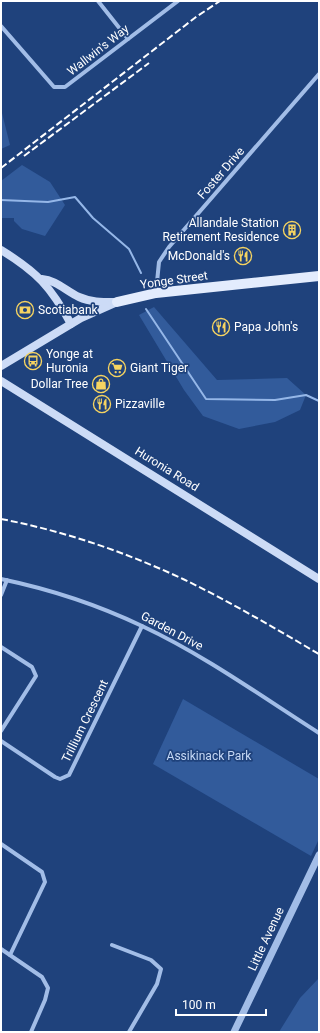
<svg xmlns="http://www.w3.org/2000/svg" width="320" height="1033" viewBox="0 0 320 1033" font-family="Roboto,sans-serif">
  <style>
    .green { fill: #325b9b }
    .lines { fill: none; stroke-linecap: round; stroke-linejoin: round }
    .stream { stroke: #95b7e8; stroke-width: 2 }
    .minor { stroke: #a2bde7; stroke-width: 4 }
    .tertiary { stroke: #a2bde7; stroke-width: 7 }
    .secondary { stroke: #ccdbf6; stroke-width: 8 }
    .primary { stroke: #e3ecfd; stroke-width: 10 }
    .rail { stroke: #fff; stroke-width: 2; stroke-dasharray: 7 3; stroke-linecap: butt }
    .labels { text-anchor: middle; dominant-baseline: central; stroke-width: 3.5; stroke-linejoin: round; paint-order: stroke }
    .street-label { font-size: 12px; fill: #fff; stroke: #1f427c }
    .poi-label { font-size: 12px; fill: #fff; stroke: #1f427c; text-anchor: start }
    .park-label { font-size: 12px; fill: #c5d8f5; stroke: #1f427c }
  </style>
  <rect width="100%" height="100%" fill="#1f427c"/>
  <!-- green -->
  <g class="green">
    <path d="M1 109 10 145 1 149Z"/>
    <path d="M22 165 50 182 65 205 45 236 22 229 14 221V218H1V181Z"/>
    <path d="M154 307 217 380 287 378 306 395 300 410 275 422 239 429 203 416 184 390 139 315Z"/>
    <path d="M183 699 319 779V839L311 856 153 764Z"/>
    <path d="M319 978V1032H279L300 998Z"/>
  </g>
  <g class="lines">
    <!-- stream -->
    <g class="stream">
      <path d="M1 200 48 202 75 197 93 218 129 249 141 273"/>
      <path d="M146 309 206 399 275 400 306 395 319 401"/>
    </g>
    <!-- minor -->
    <g class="minor">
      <path d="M98 1 128 39"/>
      <path d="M1 26 54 87H65L178 1"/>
      <path d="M156 292 159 262 169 247 319 74"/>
      <path d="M1 579C49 589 98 605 142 626 204 655 261 696 319 733"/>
      <path d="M1 595 7 580"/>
      <path d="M1 647 32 667 36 676 1 731"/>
      <path d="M1 741 55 777 60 779 69 775 142 626"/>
      <path d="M1 844 42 872 45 882 10 955"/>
      <path d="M112 945 151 960 161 969 157 984 129 1032"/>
      <path d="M1 949 42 977 48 988 45 1000 31 1032"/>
    </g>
    <!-- tertiary -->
    <path class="tertiary" d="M234 1032 319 855"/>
    <!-- secondary -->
    <g class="secondary">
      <path d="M1 250C37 272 51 287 71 324"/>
      <path d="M42 279C56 280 66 291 79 297 90 302 102 302 114 302"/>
      <path d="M1 366 81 318 117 302"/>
      <path d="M1 381 319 579"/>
    </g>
    <!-- primary -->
    <path class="primary" d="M117 302 156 293 319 276"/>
    <!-- rail -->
    <g class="rail">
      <path d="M24 156 149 63"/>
      <path d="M1 168 196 17 220 1"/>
      <path d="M1 519C64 531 125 552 183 579 229 601 274 628 319 654"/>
    </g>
  </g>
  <!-- icons -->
  <defs>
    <g id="building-ring" transform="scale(0.9)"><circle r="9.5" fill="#1f427c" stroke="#f5d361" stroke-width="1.5"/><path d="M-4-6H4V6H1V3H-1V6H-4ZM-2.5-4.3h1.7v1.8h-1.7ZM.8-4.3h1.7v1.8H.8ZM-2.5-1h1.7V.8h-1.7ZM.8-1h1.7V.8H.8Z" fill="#f5d361"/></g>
    <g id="restaurant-ring" transform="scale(0.9)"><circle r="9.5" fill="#1f427c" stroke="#f5d361" stroke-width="1.5"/><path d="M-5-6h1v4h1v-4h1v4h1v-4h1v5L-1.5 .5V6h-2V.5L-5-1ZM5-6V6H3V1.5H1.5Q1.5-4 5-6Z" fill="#f5d361"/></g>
    <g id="bank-ring" transform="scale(0.9)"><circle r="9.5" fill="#1f427c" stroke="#f5d361" stroke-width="1.5"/><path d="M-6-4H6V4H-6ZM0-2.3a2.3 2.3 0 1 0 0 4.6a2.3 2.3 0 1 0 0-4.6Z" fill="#f5d361"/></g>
    <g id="bus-ring" transform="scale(0.9)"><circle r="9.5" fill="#1f427c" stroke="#f5d361" stroke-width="1.5"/><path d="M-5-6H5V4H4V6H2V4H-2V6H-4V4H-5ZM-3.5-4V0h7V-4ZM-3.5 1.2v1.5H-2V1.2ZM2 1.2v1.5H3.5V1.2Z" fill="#f5d361"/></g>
    <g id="supermarket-ring" transform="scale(0.9)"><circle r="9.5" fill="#1f427c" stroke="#f5d361" stroke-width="1.5"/><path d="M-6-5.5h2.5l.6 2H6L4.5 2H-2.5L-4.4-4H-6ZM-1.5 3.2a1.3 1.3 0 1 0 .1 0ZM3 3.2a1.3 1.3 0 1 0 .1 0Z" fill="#f5d361"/></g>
    <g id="shop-ring" transform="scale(0.9)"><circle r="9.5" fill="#1f427c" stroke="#f5d361" stroke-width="1.5"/><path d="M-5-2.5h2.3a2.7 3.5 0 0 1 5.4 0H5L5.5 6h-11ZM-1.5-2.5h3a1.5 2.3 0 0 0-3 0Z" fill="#f5d361"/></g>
  </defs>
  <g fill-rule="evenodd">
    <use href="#building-ring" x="292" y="230"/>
    <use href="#restaurant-ring" x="243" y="256"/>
    <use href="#bank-ring" x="25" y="310"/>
    <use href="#restaurant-ring" x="221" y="327"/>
    <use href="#bus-ring" x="33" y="361"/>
    <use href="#supermarket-ring" x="117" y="368"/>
    <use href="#shop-ring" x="101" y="384"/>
    <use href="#restaurant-ring" x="102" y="404"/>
  </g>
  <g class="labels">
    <!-- street labels -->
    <g class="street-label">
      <text transform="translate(98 50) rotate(-38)">Wallwin's Way</text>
      <text transform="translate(221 173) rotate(-49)">Foster Drive</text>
      <text transform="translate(174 280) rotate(-8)">Yonge Street</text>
      <text transform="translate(167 469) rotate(32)">Huronia Road</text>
      <text transform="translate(172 631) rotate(28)">Garden Drive</text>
      <text transform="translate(85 721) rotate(-64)">Trillium Crescent</text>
      <text transform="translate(266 939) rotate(-65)">Little Avenue</text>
    </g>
    <!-- poi labels -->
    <g class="poi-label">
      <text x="279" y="223" text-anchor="end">Allandale Station<tspan x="279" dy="14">Retirement Residence</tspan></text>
      <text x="230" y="256" text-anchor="end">McDonald's</text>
      <text x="38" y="310">Scotiabank</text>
      <text x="234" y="327">Papa John's</text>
      <text x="46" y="354">Yonge at<tspan x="46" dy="14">Huronia</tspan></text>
      <text x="130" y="368">Giant Tiger</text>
      <text x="88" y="384" text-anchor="end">Dollar Tree</text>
      <text x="115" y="404">Pizzaville</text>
    </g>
    <!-- park labels -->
    <g class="park-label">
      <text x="209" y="756">Assikinack Park</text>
    </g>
  </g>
  <!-- border -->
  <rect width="320" height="1033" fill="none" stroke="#ffffff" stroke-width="4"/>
  <!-- scale -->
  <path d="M176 1009v6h90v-6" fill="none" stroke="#ffffff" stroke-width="2"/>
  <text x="182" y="1009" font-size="12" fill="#ffffff" stroke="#1f427c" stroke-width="3" paint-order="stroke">100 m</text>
</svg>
